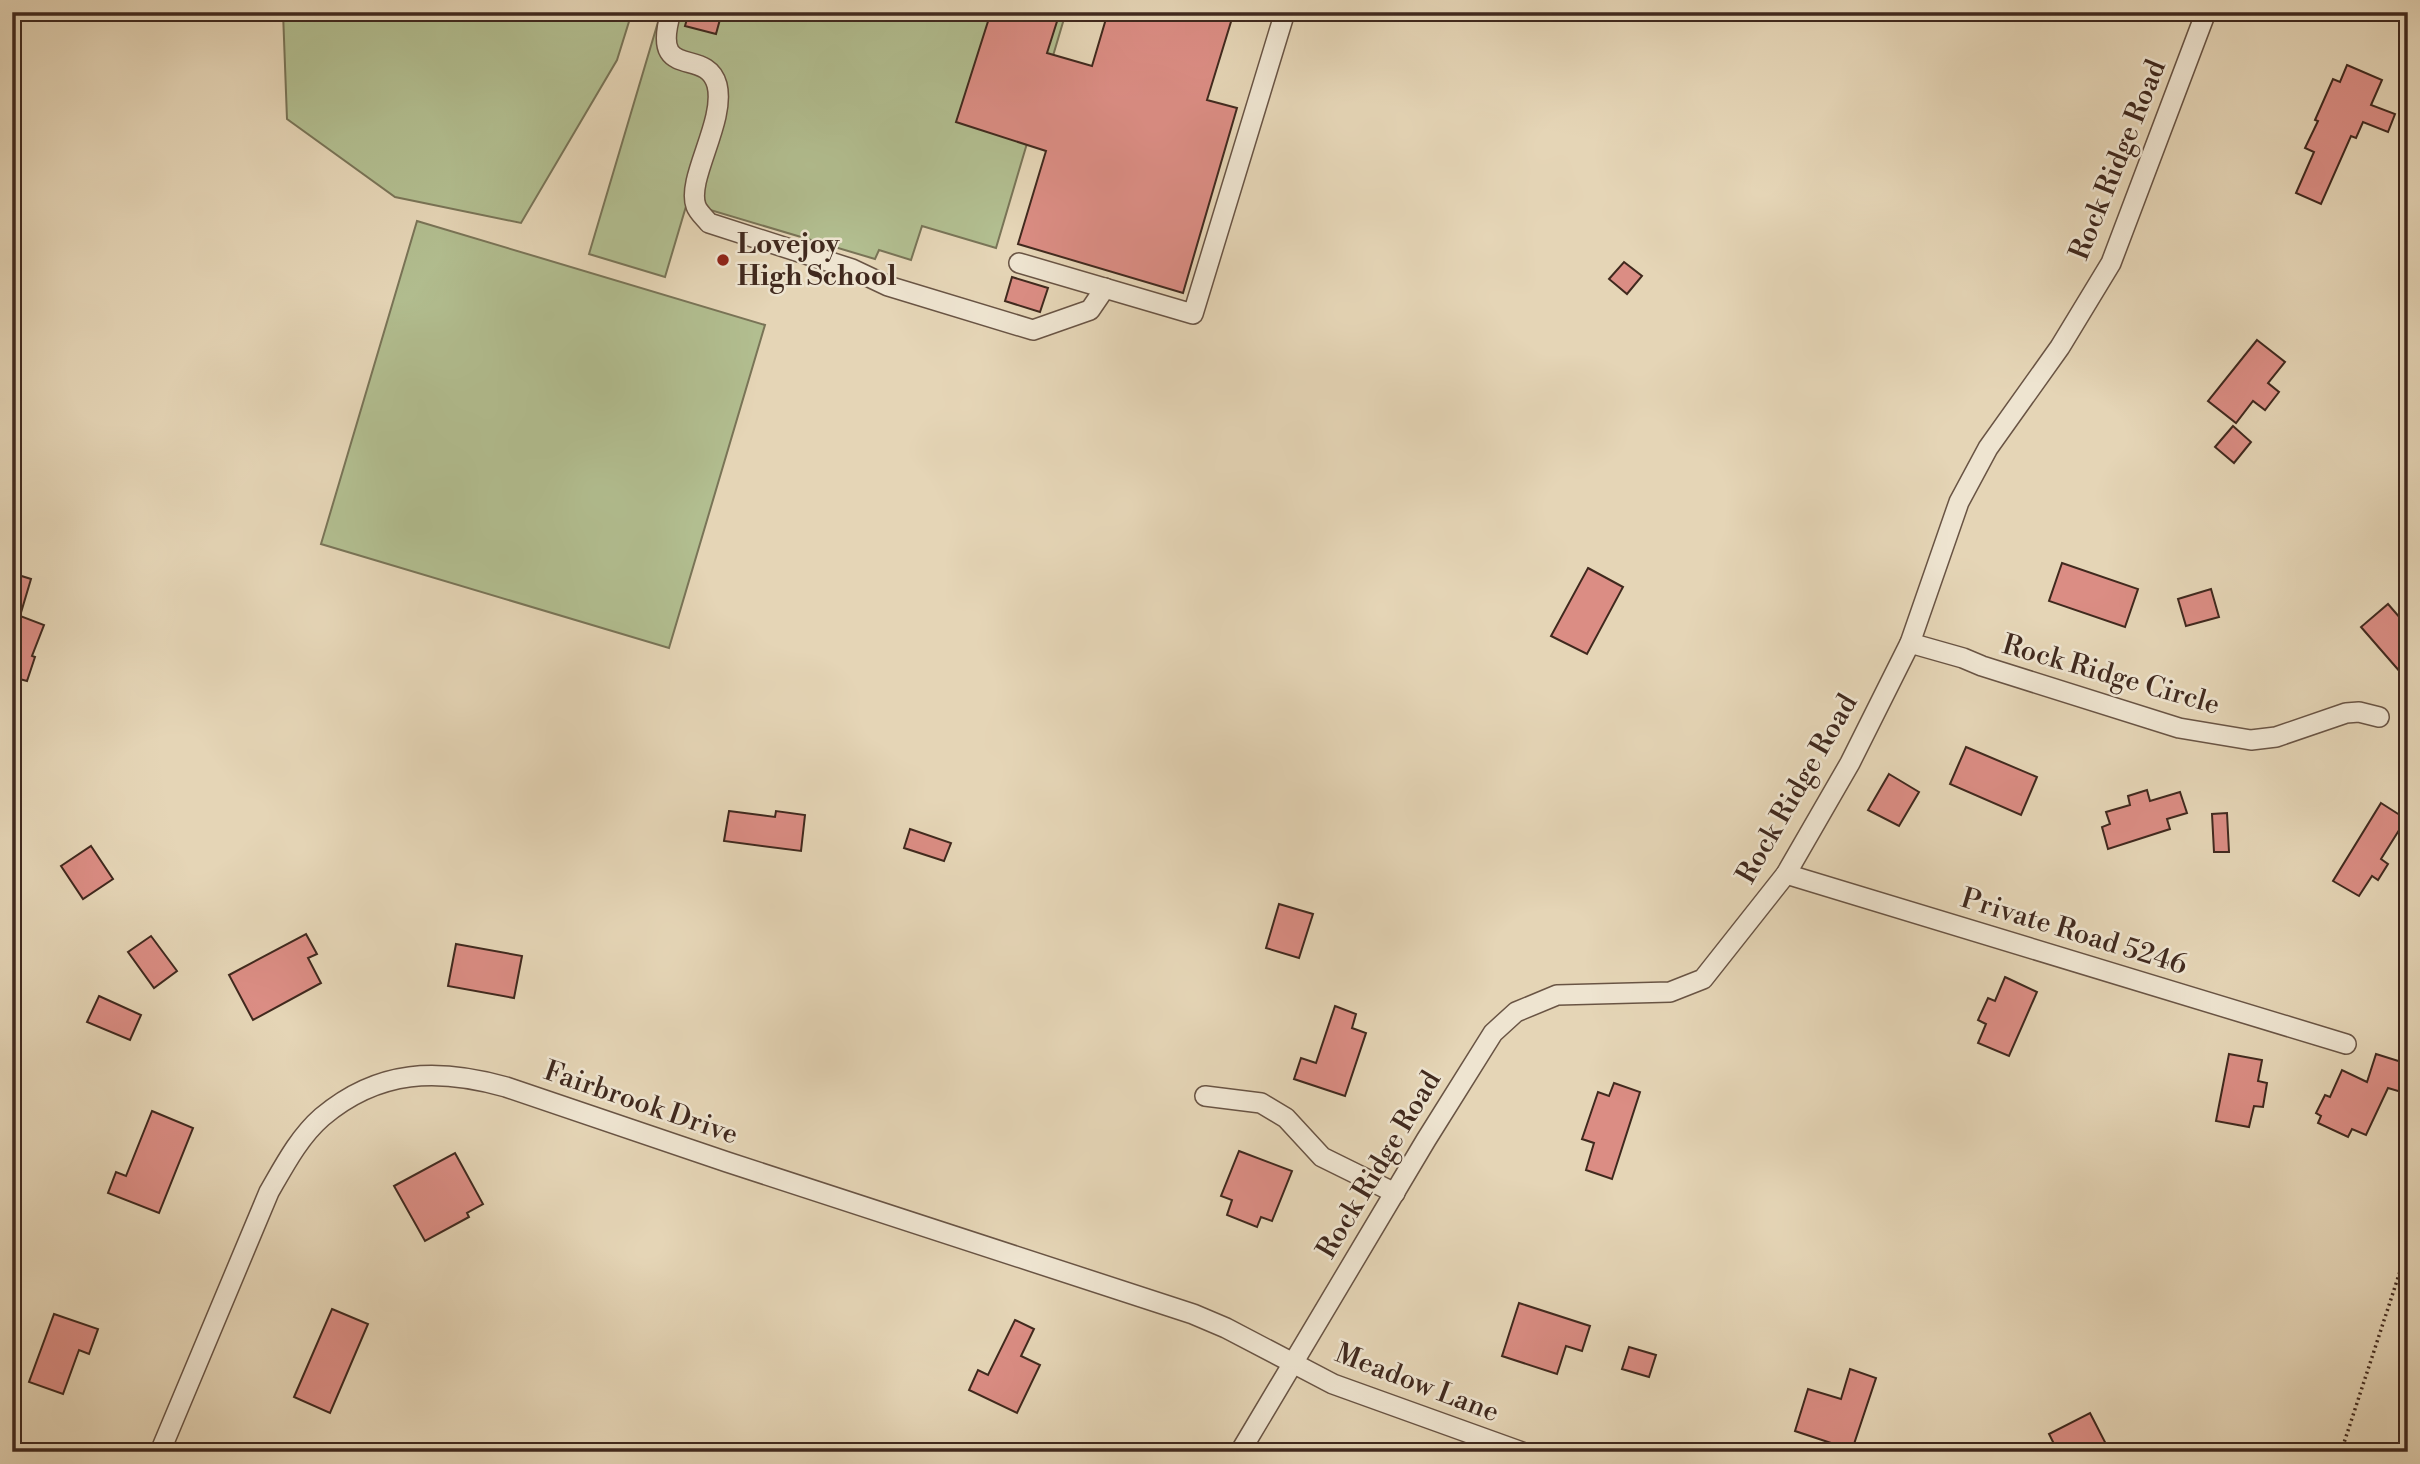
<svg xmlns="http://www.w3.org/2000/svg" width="2420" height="1464" viewBox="0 0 2420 1464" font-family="'Libre Bodoni',serif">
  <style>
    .green { fill: #b2be90; stroke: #797457; stroke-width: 2 }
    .building { fill: #db8d84; stroke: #40291e; stroke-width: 2 }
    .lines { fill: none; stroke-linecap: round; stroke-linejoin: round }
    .minor-casing { stroke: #695444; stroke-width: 22 }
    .path { stroke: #40291e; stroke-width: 3.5; stroke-dasharray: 2 3.5; stroke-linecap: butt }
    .minor { stroke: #eee4d0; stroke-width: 19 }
    .poi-dot { fill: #8f2418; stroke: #eee4d0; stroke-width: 2.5 }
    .labels { text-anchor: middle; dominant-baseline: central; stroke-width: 5; stroke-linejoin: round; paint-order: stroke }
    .street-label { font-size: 28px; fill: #40291e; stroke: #eee4d0 }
    .poi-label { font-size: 28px; font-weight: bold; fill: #40291e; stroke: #eee4d0; text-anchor: start }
  </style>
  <rect width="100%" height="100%" fill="#e5d5b6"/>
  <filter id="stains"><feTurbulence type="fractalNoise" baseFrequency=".00286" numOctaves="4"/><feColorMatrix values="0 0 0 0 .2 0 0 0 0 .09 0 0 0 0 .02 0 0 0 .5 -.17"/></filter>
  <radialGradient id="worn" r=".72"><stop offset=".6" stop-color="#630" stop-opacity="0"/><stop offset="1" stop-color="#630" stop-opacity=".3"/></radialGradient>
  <!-- green -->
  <g class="green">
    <path d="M283 12H632L617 60 521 223 395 197 287 119Z"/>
    <path d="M661 12H1066L996 248 922 226 911 260 879 250 875 259 687 203 665 277 589 254Z"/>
    <path d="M417 221 765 325 669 648 321 544Z"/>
  </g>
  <!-- building -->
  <g class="building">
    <path d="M689 12H722L716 34 685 26Z"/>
    <path d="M991 12H1060L1047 53 1092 66 1108 12H1234L1207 100 1237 108 1183 293 1018 244 1046 151 956 122Z"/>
    <path d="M2347 65 2382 80 2371 105 2395 114 2388 132 2363 122 2356 138 2351 136 2321 204 2296 193 2314 152 2305 148 2318 121 2315 120 2333 79 2340 82Z"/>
    <path d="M1624 262 1642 276 1627 294 1609 279Z"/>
    <path d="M1012 277 1048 288 1040 312 1005 301Z"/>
    <path d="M2257 340 2285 362 2268 383 2279 392 2265 410 2253 401 2236 423 2208 401Z"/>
    <path d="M2233 426 2251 442 2234 463 2215 447Z"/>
    <path d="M2062 563 2138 589 2125 627 2049 601Z"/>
    <path d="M1588 568 1623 587 1587 654 1551 636Z"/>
    <path d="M12 573 31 579 20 616 44 625 32 656 35 657 27 681 12 677Z"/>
    <path d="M2211 589 2219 617 2186 626 2178 599Z"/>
    <path d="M2388 604 2408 627V681L2361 627Z"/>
    <path d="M1966 747 2037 777 2021 815 1950 784Z"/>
    <path d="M1889 774 1919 792 1899 826 1868 810Z"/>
    <path d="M2147 790 2150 801 2180 792 2187 813 2167 819 2170 829 2108 849 2102 827 2110 824 2106 812 2130 805 2128 796Z"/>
    <path d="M2381 803 2406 819 2381 859 2388 864 2378 880 2372 876 2359 896 2333 881Z"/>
    <path d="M729 811 775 817 776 811 805 815 801 851 724 841Z"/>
    <path d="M2227 813 2229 852H2214L2212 814Z"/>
    <path d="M910 829 951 843 944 861 904 848Z"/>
    <path d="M91 846 113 879 83 899 61 866Z"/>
    <path d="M1279 904 1313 914 1299 958 1266 948Z"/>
    <path d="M306 934 317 954 308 958 321 983 253 1020 229 975Z"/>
    <path d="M151 936 177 971 154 988 128 952Z"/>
    <path d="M456 944 522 956 514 998 448 986Z"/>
    <path d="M2005 977 2037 992 2009 1056 1978 1043 1986 1024 1978 1020 1988 998 1995 1001Z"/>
    <path d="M99 996 141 1015 130 1040 87 1022Z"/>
    <path d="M1335 1006 1356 1014 1352 1028 1366 1033 1345 1096 1294 1079 1301 1058 1316 1063Z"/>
    <path d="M2229 1054 2262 1060 2258 1081 2267 1083 2263 1107 2254 1106 2249 1127 2216 1121Z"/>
    <path d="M2376 1054 2408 1064V1094L2388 1088 2366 1135 2352 1129 2348 1137 2318 1123 2321 1116 2316 1113 2325 1095 2330 1097 2342 1070 2367 1082Z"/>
    <path d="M1614 1083 1640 1092 1612 1179 1586 1170 1594 1143 1582 1139 1598 1092 1609 1096Z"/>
    <path d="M152 1111 193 1128 159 1213 108 1193 116 1172 126 1176Z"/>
    <path d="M1239 1151 1292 1171 1272 1221 1261 1217 1257 1227 1227 1215 1232 1200 1221 1196Z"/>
    <path d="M455 1153 483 1204 467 1213 469 1217 425 1241 394 1186Z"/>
    <path d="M1519 1303 1590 1326 1582 1351 1566 1346 1557 1374 1502 1356Z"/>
    <path d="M332 1309 368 1324 330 1413 294 1397Z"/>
    <path d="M54 1314 98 1329 89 1354 79 1350 63 1394 29 1382Z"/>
    <path d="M1015 1320 1034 1329 1021 1356 1040 1365 1017 1413 969 1390 978 1370 988 1375Z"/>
    <path d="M1629 1347 1656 1355 1649 1377 1622 1369Z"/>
    <path d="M1850 1369 1876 1378 1852 1450 1795 1431 1808 1389 1841 1399Z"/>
    <path d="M2090 1413 2107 1446 2096 1452H2058L2049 1434Z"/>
  </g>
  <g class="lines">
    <!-- minor casing -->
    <g class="minor-casing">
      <g id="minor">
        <path d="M671 12C650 84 706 45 717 85 726 121 686 179 696 206 698 212 705 218 709 223L852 269 888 286 1033 330 1090 310 1105 288"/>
        <path d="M1019 263 1193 314 1285 12"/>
        <path d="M1910 643 1963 658 1982 666 2179 728 2251 740 2276 737 2346 713 2359 712 2379 717"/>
        <path d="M1786 874 2346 1044"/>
        <path d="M1205 1096 1261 1103 1286 1118 1322 1157 1395 1193"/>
        <path d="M160 1452 269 1192C284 1166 299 1137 322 1117 379 1069 438 1068 506 1087L727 1162 1193 1314 1226 1328 1333 1384 1522 1452"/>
        <path d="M1240 1452 1426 1140 1493 1033 1516 1012 1557 995 1670 992 1703 979 1786 874 1850 763 1910 643 1959 502 1988 448 2060 347 2111 263 2206 12"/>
      </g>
    </g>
    <!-- path -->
    <path class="path" d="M2341 1452 2408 1247"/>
    <!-- minor -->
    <use href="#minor" class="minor"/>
  </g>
  <!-- markers -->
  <circle class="poi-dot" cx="723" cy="260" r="7"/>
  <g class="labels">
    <!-- street labels -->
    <g class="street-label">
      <text transform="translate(2118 160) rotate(-68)">Rock Ridge Road</text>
      <text transform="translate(2111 675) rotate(16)">Rock Ridge Circle</text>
      <text transform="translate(1797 789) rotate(-60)">Rock Ridge Road</text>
      <text transform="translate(2074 932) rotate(17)">Private Road 5246</text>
      <text transform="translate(641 1103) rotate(19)">Fairbrook Drive</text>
      <text transform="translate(1379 1165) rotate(-59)">Rock Ridge Road</text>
      <text transform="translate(1417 1383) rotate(21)">Meadow Lane</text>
    </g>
    <!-- poi labels -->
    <g class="poi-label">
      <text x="737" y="244">Lovejoy<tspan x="737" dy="32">High School</tspan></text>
    </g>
  </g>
  <!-- margin -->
  <rect width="2420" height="1464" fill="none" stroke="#e5d5b6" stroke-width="42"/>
  <rect x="14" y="14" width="2392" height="1436" fill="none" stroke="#40291e" stroke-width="3.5"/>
  <rect x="21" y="21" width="2378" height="1422" fill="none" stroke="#40291e" stroke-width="2"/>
  <rect width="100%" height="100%" filter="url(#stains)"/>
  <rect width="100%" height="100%" fill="url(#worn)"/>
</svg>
